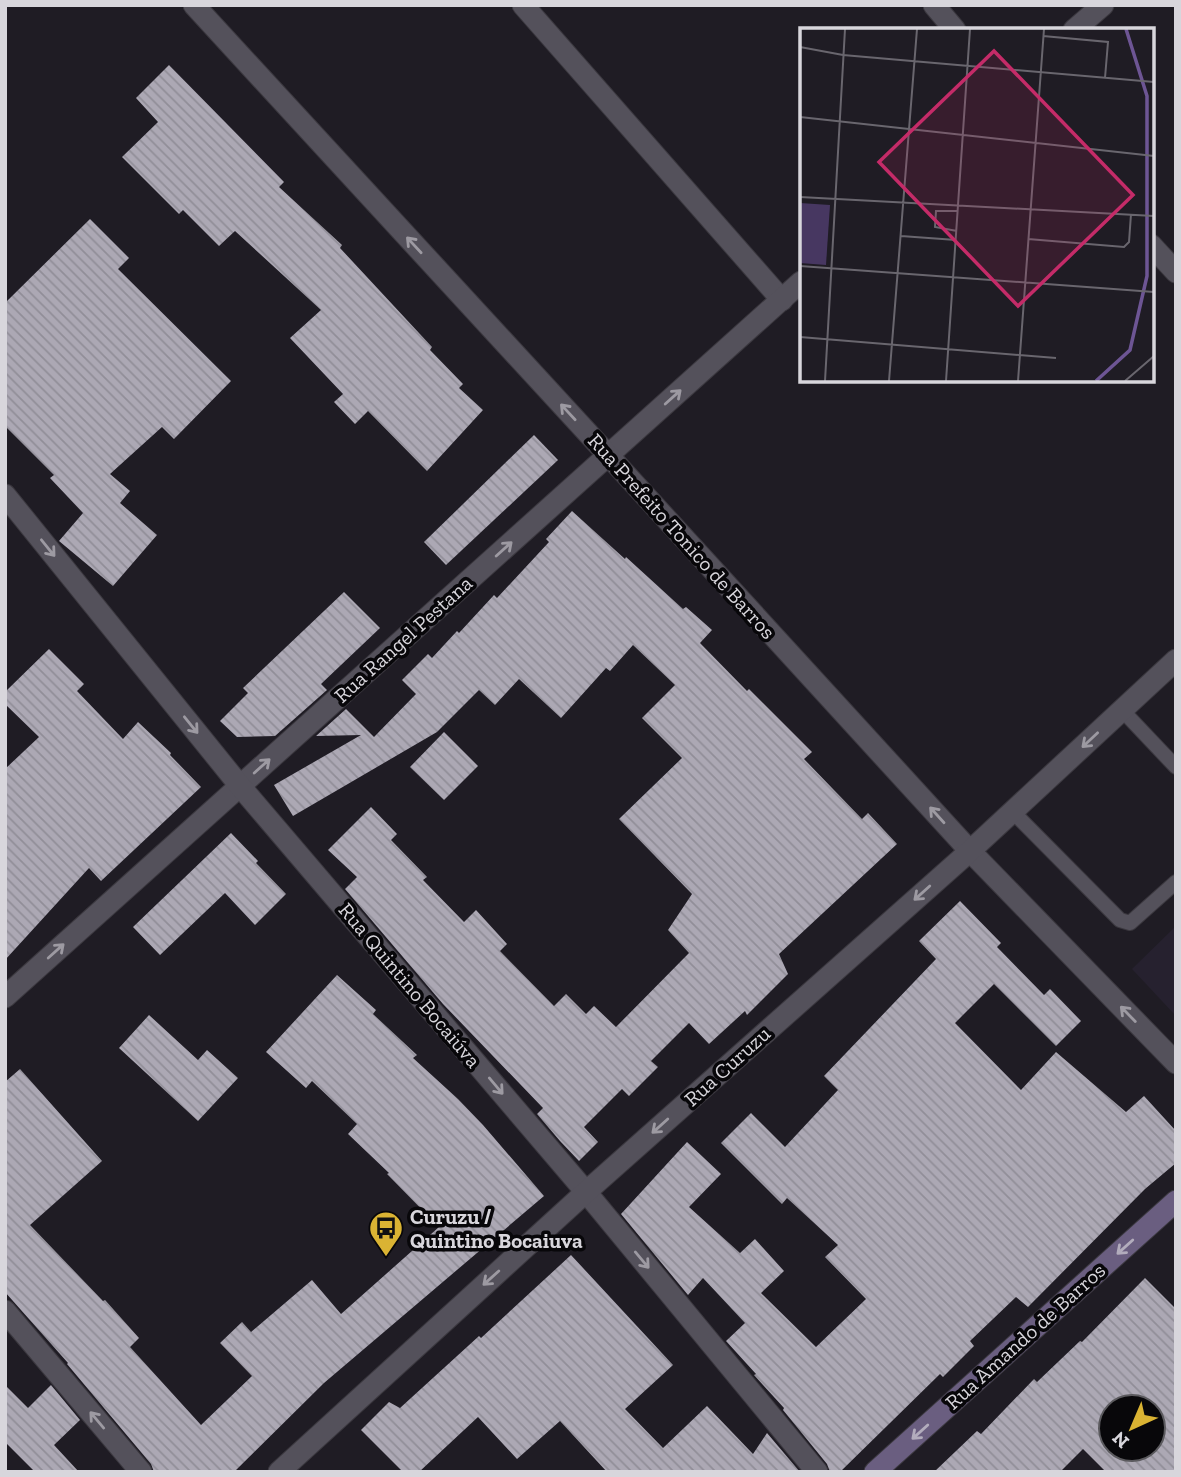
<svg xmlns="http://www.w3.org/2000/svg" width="1181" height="1477" viewBox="0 0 1181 1477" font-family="'Zilla Slab',serif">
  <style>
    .built { fill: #26212f }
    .building { fill: url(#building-back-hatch); fill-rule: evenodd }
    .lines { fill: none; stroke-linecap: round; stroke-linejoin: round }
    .service-casing { stroke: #3b383f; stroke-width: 16 }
    .minor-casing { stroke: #3b383f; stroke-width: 23 }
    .tertiary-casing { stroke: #3b383f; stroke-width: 23 }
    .secondary-casing { stroke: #3b383f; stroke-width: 23 }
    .service { stroke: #54515b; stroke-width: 14 }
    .minor { stroke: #54515b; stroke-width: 21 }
    .tertiary { stroke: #54515b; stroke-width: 21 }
    .secondary { stroke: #6a5e80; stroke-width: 21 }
    .oneway { stroke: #9d9aa2 }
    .oneway2 { stroke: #b2acbc }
    .labels { text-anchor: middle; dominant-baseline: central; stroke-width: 7; stroke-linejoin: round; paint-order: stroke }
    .street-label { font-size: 21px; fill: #d8d6dc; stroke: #08070a }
    .poi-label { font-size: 21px; font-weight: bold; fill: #d8d6dc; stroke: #08070a; text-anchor: start }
    .inset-river { fill: none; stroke: #6d5594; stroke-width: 3.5 }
    .inset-road { fill: none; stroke: #69666e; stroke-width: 2 }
    .view { fill: #c42b68; fill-opacity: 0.15; stroke: #c42b68; stroke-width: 3.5 }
    .inset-edge { fill: none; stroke: #d8d6dc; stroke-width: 3.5 }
  </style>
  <defs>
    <pattern id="building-back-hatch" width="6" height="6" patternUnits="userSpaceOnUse" patternTransform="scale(1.75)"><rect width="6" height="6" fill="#aca8b4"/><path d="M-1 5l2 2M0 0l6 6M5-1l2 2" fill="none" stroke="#918e98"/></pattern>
  </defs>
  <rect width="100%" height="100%" fill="#1f1c24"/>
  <!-- built -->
  <path class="built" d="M1176 926V1016L1132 969Z"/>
  <!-- building -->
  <g class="building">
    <path d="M169 65 284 182 279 187 342 245 340 248 432 347 430 350 463 384 459 388 483 410 427 471 368 411 355 424 334 402 343 394 290 338 321 310 235 231 219 246 183 210 179 214 122 157 158 122 136 98Z"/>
    <path d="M90 219 129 258 118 269 231 381 174 439 162 427 110 474 130 491 120 503 157 535 113 586 59 541 83 513 50 478 54 475 5 426V303Z"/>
    <path d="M534 435 558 460 446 565 424 542Z"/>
    <path d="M572 511 625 559 626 557 683 609 686 607 712 630 700 643 747 691 749 689 812 752 804 759 862 819 868 813 897 844 779 954 788 974 747 1015 745 1011 709 1044 689 1023 651 1061 658 1067 629 1096 622 1089 584 1127 598 1142 579 1161 560 1141 537 1114 543 1108 443 1004 345 889 357 877 328 850 371 807 397 834 391 840 427 877 423 880 464 922 476 910 507 944 500 951 554 1006 566 994 586 1014 594 1006 616 1027 689 953 668 930 692 894 619 819 682 758 642 718 675 685 633 645 610 671 606 668 561 718 519 679 495 705 479 690 437 732 293 816 274 785 361 735 316 736 346 709 374 737 416 694 402 680 428 654 432 658 457 631 459 633 494 595 497 598 549 542 546 539Z"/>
    <path d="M344 592 380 628 321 684 327 690 275 736 237 737 220 721 248 693 243 688Z"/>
    <path d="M49 649 84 684 77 691 123 739 138 722 171 753 170 755 201 787 101 881 89 868 5 960V769L39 737 5 704V692Z"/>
    <path d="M444 732 478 766 444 800 410 767Z"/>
    <path d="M231 833 258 861 256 863 286 894 255 925 225 893 160 955 133 927Z"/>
    <path d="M960 901 1001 943 997 947 1044 995 1050 989 1081 1021 1056 1046 994 984 955 1023 1021 1090 1056 1052 1126 1112 1144 1096 1176 1131V1163L1145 1189 1028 1307 1016 1297 970 1341 974 1346 943 1377 940 1374 840 1472H830L827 1464 783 1410 784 1408 763 1385 754 1375 756 1374 726 1341 745 1323 703 1278 688 1295 621 1214 687 1142 721 1174 689 1207 740 1253 755 1239 784 1271 761 1293 816 1347 866 1299 825 1257 838 1245 787 1198 782 1204 721 1143 751 1113 785 1147 838 1090 824 1076 936 959 919 941Z"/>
    <path d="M337 975 376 1010 373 1014 417 1055 413 1058 458 1099 483 1125 544 1196 324 1383 234 1472H154L151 1464 67 1364 68 1363 5 1292V1082L20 1069 102 1161 30 1225 103 1301 105 1300 139 1338 130 1347 201 1425 252 1376 220 1343 242 1322 251 1332 312 1280 341 1314 439 1227 387 1174 389 1173 348 1134 357 1124 312 1081 306 1088 266 1052Z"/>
    <path d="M149 1015 198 1060 207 1050 238 1078 198 1121 119 1048Z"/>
    <path d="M571 1255 673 1365 625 1409 663 1448 707 1406 753 1454 767 1433 800 1472H607L560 1421 517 1459 478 1417 419 1472H403L361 1430 389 1402 400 1408 479 1336 481 1338Z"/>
    <path d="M1145 1278 1176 1309V1472H1106L1083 1449 1060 1472H934L977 1431 981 1434 1034 1379 1037 1382 1080 1341 1082 1342ZM1111 1407H1153V1449H1111Z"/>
    <path d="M5 1385 28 1408 51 1385 80 1420 54 1445 79 1472H35L5 1442Z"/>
  </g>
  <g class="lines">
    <!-- service casing -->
    <g class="service-casing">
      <g id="service">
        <path d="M1122 710 1176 767"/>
        <path d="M1012 811 1120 920 1130 923 1176 882"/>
      </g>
    </g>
    <!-- minor casing -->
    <g class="minor-casing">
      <g id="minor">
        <path d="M523 5 782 300"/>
        <path d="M1074 30 1103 5"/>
        <path d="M5 997 801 282"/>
      </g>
    </g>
    <!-- tertiary casing -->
    <g class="tertiary-casing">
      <g id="tertiary">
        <path d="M194 5 608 455 970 851 1176 1063"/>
        <path d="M934 5 955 30"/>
        <path d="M1151 245 1176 272"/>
        <path d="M5 495 240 786 586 1192 817 1472"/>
        <path d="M5 1311 141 1472"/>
        <path d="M279 1472 586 1192 970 851 1176 660"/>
      </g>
    </g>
    <!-- secondary casing -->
    <g class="secondary-casing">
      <path id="secondary" d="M875 1472 1176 1201"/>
    </g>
    <!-- service -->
    <use href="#service" class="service"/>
    <!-- minor -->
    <use href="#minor" class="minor"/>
    <!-- tertiary -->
    <use href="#tertiary" class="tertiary"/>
    <!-- secondary -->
    <use href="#secondary" class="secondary"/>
  </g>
  <!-- one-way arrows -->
  <defs><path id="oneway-shaft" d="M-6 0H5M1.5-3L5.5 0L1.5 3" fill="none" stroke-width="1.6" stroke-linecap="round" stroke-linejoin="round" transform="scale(1.75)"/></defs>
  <g class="oneway">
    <use href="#oneway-shaft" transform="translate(414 245) rotate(-133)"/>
    <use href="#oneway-shaft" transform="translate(673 397) rotate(-42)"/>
    <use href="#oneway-shaft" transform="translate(568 412) rotate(-133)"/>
    <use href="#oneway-shaft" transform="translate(48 548) rotate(51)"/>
    <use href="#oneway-shaft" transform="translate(504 549) rotate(-42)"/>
    <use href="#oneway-shaft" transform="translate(191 725) rotate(51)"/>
    <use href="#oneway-shaft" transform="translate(1090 740) rotate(137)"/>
    <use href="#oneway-shaft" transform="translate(262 766) rotate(-42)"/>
    <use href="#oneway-shaft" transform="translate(937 815) rotate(-132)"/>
    <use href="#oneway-shaft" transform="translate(922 893) rotate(138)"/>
    <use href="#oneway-shaft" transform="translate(56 951) rotate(-42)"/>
    <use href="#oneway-shaft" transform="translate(1128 1014) rotate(-134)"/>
    <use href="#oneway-shaft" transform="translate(496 1086) rotate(50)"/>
    <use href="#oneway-shaft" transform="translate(660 1126) rotate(138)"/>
    <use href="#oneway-shaft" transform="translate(642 1260) rotate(50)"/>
    <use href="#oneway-shaft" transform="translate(491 1278) rotate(138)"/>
    <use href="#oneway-shaft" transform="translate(97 1420) rotate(-130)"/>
  </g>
  <g class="oneway2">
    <use href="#oneway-shaft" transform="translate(1125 1247) rotate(138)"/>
    <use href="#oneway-shaft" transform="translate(920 1432) rotate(138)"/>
  </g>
  <!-- icons -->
  <defs>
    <g id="bus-pin" transform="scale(1.75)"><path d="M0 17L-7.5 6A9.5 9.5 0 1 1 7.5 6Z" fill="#dab333" stroke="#08070a"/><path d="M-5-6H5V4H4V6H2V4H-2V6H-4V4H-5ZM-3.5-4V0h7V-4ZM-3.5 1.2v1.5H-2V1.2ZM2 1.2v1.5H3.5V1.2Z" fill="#111"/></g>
  </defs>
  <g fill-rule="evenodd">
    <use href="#bus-pin" x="386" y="1228"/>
  </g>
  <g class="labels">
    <!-- street labels -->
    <g class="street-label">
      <text transform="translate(682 536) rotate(48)">Rua Prefeito Tonico de Barros</text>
      <text transform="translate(403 639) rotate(-42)">Rua Rangel Pestana</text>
      <text transform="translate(410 985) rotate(50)">Rua Quintino Bocaiúva</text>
      <text transform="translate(727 1066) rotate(-42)">Rua Curuzu</text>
      <text transform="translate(1025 1336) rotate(-42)">Rua Amando de Barros</text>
    </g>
    <!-- poi labels -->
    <g class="poi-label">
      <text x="410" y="1216">Curuzu /<tspan x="410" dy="24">Quintino Bocaiuva</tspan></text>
    </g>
  </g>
  <!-- overview -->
  <g transform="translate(800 28)">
    <rect width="354" height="354" fill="#1f1c24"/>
    <path d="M0 175 30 177 26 237 0 235Z" fill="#473761"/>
    <path class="inset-river" d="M296 353 330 322 347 248V68L326 1"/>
    <path class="inset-road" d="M243 8 308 14 305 50M0 19 43 27 354 54M0 89 354 128M0 169 354 188M157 203 135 199 136 183H158M101 208 156 212M228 211 324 219 329 214 331 186M0 238 354 264M0 309 256 330M25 353 45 1M89 353 117 1M146 353 170 1M218 353 244 1M325 353 354 328"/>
    <path class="view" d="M194 23 333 167 218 278 79 134Z"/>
    <rect width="354" height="354" class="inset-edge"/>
  </g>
  <!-- border -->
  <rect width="1181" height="1477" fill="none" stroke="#d8d6dc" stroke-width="14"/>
  <!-- north arrow -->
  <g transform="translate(1132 1428) rotate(224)"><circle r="33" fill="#08070a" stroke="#5b5a5e" stroke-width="2"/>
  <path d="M0-5L12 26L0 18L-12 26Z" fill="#dab333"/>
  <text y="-10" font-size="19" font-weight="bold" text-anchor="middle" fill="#d8d6dc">N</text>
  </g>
</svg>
